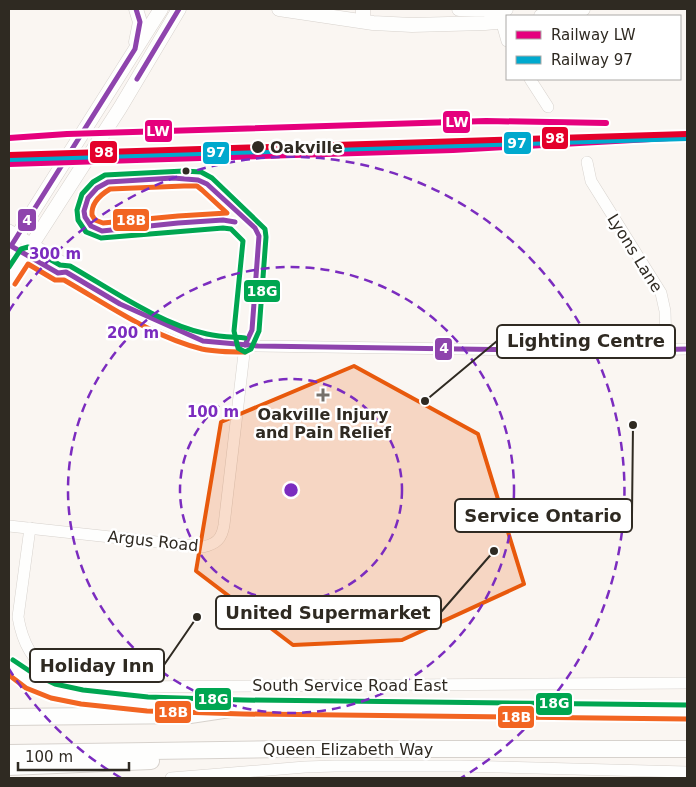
<svg xmlns="http://www.w3.org/2000/svg" width="696" height="787" viewBox="0 0 696 787" font-family="'DejaVu Sans',sans-serif">
  <style>
    .lines { fill: none; stroke-linecap: round; stroke-linejoin: round }
    .minor-casing { stroke: #d7d2cd; stroke-width: 12 }
    .major-casing { stroke: #d7d2cd; stroke-width: 15 }
    .highway-casing { stroke: #d7d2cd; stroke-width: 18 }
    .minor { stroke: #fefefd; stroke-width: 11 }
    .major { stroke: #fefefd; stroke-width: 14 }
    .highway { stroke: #fefefd; stroke-width: 16 }
    .bus-1-casing { stroke: #fff; stroke-width: 9 }
    .bus-2-casing { stroke: #fff; stroke-width: 9 }
    .bus-3-casing { stroke: #fff; stroke-width: 9 }
    .bus-1 { stroke: #8e44ad; stroke-width: 5 }
    .bus-2 { stroke: #f26522; stroke-width: 5 }
    .bus-3 { stroke: #00a651; stroke-width: 5 }
    .rail-1-casing { stroke: #fff; stroke-width: 10 }
    .rail-2-casing { stroke: #fff; stroke-width: 10 }
    .rail-3-casing { stroke: #fff; stroke-width: 10 }
    .rail-1 { stroke: #e5007d; stroke-width: 6 }
    .rail-2 { stroke: #00a9ce; stroke-width: 6 }
    .rail-3 { stroke: #e4002b; stroke-width: 6 }
    .marked { fill: #e8590c; fill-opacity: 0.2; stroke: #e8590c; stroke-width: 4; stroke-linejoin: round }
    .ring { fill: none; stroke: #7b2cbf; stroke-width: 2.5; stroke-dasharray: 9 6 }
    .stop-dot { fill: #2f2a22; stroke: #fff; stroke-width: 2 }
    .poi-dot { fill: #76716b; stroke: #fff; stroke-width: 2 }
    .labels { text-anchor: middle; dominant-baseline: central; stroke-width: 5; stroke-linejoin: round; paint-order: stroke }
    .stop-label { font-size: 16px; font-weight: bold; fill: #2f2a22; stroke: #fff; text-anchor: start }
    .street-label { font-size: 16px; fill: #2f2a22; stroke: #fff }
    .poi-label { font-size: 16px; font-weight: bold; fill: #2f2a22; stroke: #fff }
    .centre { fill: #7b2cbf; stroke: #fff; stroke-width: 2.5 }
    .ring-label { font-size: 15px; text-anchor: middle; font-weight: bold; fill: #7b2cbf; stroke: #fff; stroke-width: 5; stroke-linejoin: round; paint-order: stroke }
    .leader { fill: none; stroke: #2f2a22; stroke-width: 2 }
    .callout-dot { fill: #2f2a22; stroke: #fff; stroke-width: 2 }
    .callout { fill: #fff; stroke: #2f2a22; stroke-width: 2 }
    .callout-label { font-size: 18px; text-anchor: middle; font-weight: bold; fill: #2f2a22 }
    .line-badge { stroke: #fff; stroke-width: 2 }
    .badge-label { font-size: 14px; text-anchor: middle; font-weight: bold; fill: #fff }
  </style>
  <rect width="100%" height="100%" fill="#faf6f2"/>
  <g class="lines">
    <!-- minor casing -->
    <g class="minor-casing">
      <g id="minor">
        <path d="M499 13 507 41"/>
        <path d="M530 79 548 107"/>
        <path d="M587 162 591 181 661 293 665 311 666 348"/>
        <path d="M9 230 64 263 66 272"/>
        <path d="M9 244 58 273 66 272 120 304 162 324 203 341 258 346 604 351 687 349"/>
        <path d="M9 526 203 547C216 544 222 539 224 525L245 345"/>
        <path d="M30 528 18 617C29 681 69 681 123 687L687 683"/>
        <path d="M171 778 305 767 335 766H459L687 772"/>
      </g>
    </g>
    <!-- major casing -->
    <g class="major-casing">
      <g id="major">
        <path d="M136 9 140 22 136 42"/>
        <path d="M279 9 373 23 412 25 485 23 507 21"/>
        <path d="M363 9V21"/>
        <path d="M459 9H506"/>
        <path d="M541 16 549 13 583 9"/>
        <path d="M9 249 161 9"/>
        <path d="M9 280 120 108 179 9"/>
      </g>
    </g>
    <!-- highway casing -->
    <g class="highway-casing">
      <g id="highway">
        <path d="M9 666C43 699 120 703 166 704"/>
        <path d="M9 717 190 715 243 707 687 712"/>
        <path d="M9 753 282 749H687"/>
        <path d="M9 767 151 761"/>
      </g>
    </g>
    <!-- minor -->
    <use href="#minor" class="minor"/>
    <!-- major -->
    <use href="#major" class="major"/>
    <!-- highway -->
    <use href="#highway" class="highway"/>
    <!-- bus-1 casing -->
    <g class="bus-1-casing">
      <g id="bus-1">
        <path d="M136 9 140 22 135 49 11 246 58 273 66 272 120 304 203 341 258 346 604 351 687 349"/>
        <path d="M137 79 179 9"/>
        <path d="M235 222 223 220 178 223 102 231 91 226 85 217 84 211 88 198 97 188 108 182 173 178 198 180 207 184 255 228 259 236 252 330 245 345"/>
      </g>
    </g>
    <!-- bus-2 casing -->
    <g class="bus-2-casing">
      <g id="bus-2">
        <path d="M184 186H197L202 190 227 213 178 216 103 223 95 220 92 215C91 203 100 195 110 189Z"/>
        <path d="M15 284 28 264 55 280H64C108 305 153 337 202 349 216 352 231 352 245 352"/>
        <path d="M9 675 26 688 51 698 81 704 147 711 243 714 687 719"/>
      </g>
    </g>
    <!-- bus-3 casing -->
    <g class="bus-3-casing">
      <g id="bus-3">
        <path d="M184 171 201 172 212 178 265 229 266 237 259 331 251 349 245 352 238 348 234 331 243 241 231 229 223 228 101 238 86 232 78 220 77 210 82 194 93 182 105 175Z"/>
        <path d="M9 267 21 249 28 247 60 265 70 266C112 290 160 324 207 334 220 337 233 337 245 338"/>
        <path d="M13 660 34 674 55 684 83 690 148 697 243 700 687 705"/>
      </g>
    </g>
    <!-- bus-1 -->
    <use href="#bus-1" class="bus-1"/>
    <!-- bus-2 -->
    <use href="#bus-2" class="bus-2"/>
    <!-- bus-3 -->
    <use href="#bus-3" class="bus-3"/>
    <!-- rail-1 casing -->
    <g class="rail-1-casing">
      <g id="rail-1">
        <path d="M9 138 67 134 486 121 606 123"/>
        <path d="M9 164 453 150 687 137"/>
      </g>
    </g>
    <!-- rail-2 casing -->
    <g class="rail-2-casing">
      <path id="rail-2" d="M9 159 687 138"/>
    </g>
    <!-- rail-3 casing -->
    <g class="rail-3-casing">
      <path id="rail-3" d="M9 155 687 134"/>
    </g>
    <!-- rail-1 -->
    <use href="#rail-1" class="rail-1"/>
    <!-- rail-2 -->
    <use href="#rail-2" class="rail-2"/>
    <!-- rail-3 -->
    <use href="#rail-3" class="rail-3"/>
  </g>
  <!-- marked area -->
  <path class="marked" d="M354 366 478 434 524 584 402 640 293 645 196 571 221 422Z"/>
  <!-- distance rings -->
  <g class="ring">
    <circle cx="291" cy="490" r="111"/>
    <circle cx="291" cy="490" r="223"/>
    <path d="M121 778A334 334 0 0 1 9 669M9 311A334 334 0 1 1 461 778"/>
  </g>
  <!-- markers -->
  <g class="stop-dot">
    <circle cx="258" cy="147" r="7"/>
    <circle cx="186" cy="171" r="4.5"/>
  </g>
  <path class="poi-dot" d="M320.5 387.5h5v5h5v5h-5v5h-5v-5h-5v-5h5z"/>
  <g class="labels">
    <!-- stop labels -->
    <g class="stop-label">
      <text x="270" y="147">Oakville</text>
    </g>
    <!-- street labels -->
    <g class="street-label">
      <text transform="translate(635 253) rotate(58)">Lyons Lane</text>
      <text transform="translate(153 541) rotate(6)">Argus Road</text>
      <text x="350" y="685">South Service Road East</text>
      <text x="348" y="749">Queen Elizabeth Way</text>
    </g>
    <!-- poi labels -->
    <g class="poi-label">
      <text x="323" y="414">Oakville Injury<tspan x="323" dy="18">and Pain Relief</tspan></text>
    </g>
  </g>
  <circle cx="291" cy="490" r="8" class="centre"/>
  <g class="ring-label">
    <text x="55" y="259">300 m</text>
    <text x="133" y="338">200 m</text>
    <text x="213" y="417">100 m</text>
  </g>
  <!-- callouts -->
  <path class="leader" d="M425 401L497 341M633 425L632 515M494 551L441 612M197 617L164 665"/>
  <g class="callout-dot">
    <circle cx="425" cy="401" r="5"/>
    <circle cx="633" cy="425" r="5"/>
    <circle cx="494" cy="551" r="5"/>
    <circle cx="197" cy="617" r="5"/>
  </g>
  <g class="callout">
    <rect x="497" y="325" width="178" height="33" rx="5"/>
    <rect x="455" y="499" width="177" height="33" rx="5"/>
    <rect x="216" y="596" width="225" height="33" rx="5"/>
    <rect x="30" y="649" width="134" height="33" rx="5"/>
  </g>
  <g class="callout-label">
    <text x="586" y="347">Lighting Centre</text>
    <text x="543" y="522">Service Ontario</text>
    <text x="328" y="619">United Supermarket</text>
    <text x="97" y="672">Holiday Inn</text>
  </g>
  <g class="line-badge">
    <rect x="442" y="110" width="29" height="24" rx="5" fill="#e5007d"/>
    <rect x="144" y="119" width="29" height="24" rx="5" fill="#e5007d"/>
    <rect x="541" y="126" width="28" height="24" rx="5" fill="#e4002b"/>
    <rect x="503" y="131" width="29" height="24" rx="5" fill="#00a9ce"/>
    <rect x="89" y="140" width="29" height="24" rx="5" fill="#e4002b"/>
    <rect x="202" y="141" width="28" height="24" rx="5" fill="#00a9ce"/>
    <rect x="17" y="208" width="20" height="24" rx="5" fill="#8e44ad"/>
    <rect x="112" y="208" width="38" height="24" rx="5" fill="#f26522"/>
    <rect x="243" y="279" width="38" height="24" rx="5" fill="#00a651"/>
    <rect x="434" y="337" width="19" height="24" rx="5" fill="#8e44ad"/>
    <rect x="194" y="687" width="38" height="24" rx="5" fill="#00a651"/>
    <rect x="535" y="692" width="38" height="24" rx="5" fill="#00a651"/>
    <rect x="154" y="700" width="38" height="24" rx="5" fill="#f26522"/>
    <rect x="497" y="705" width="38" height="24" rx="5" fill="#f26522"/>
  </g>
  <g class="badge-label">
    <text x="457" y="127">LW</text>
    <text x="158" y="136">LW</text>
    <text x="555" y="143">98</text>
    <text x="517" y="148">97</text>
    <text x="104" y="157">98</text>
    <text x="216" y="157">97</text>
    <text x="27" y="225">4</text>
    <text x="131" y="225">18B</text>
    <text x="262" y="296">18G</text>
    <text x="444" y="353">4</text>
    <text x="213" y="704">18G</text>
    <text x="554" y="708">18G</text>
    <text x="173" y="717">18B</text>
    <text x="516" y="722">18B</text>
  </g>
  <!-- border -->
  <rect width="696" height="787" fill="none" stroke="#2f2a22" stroke-width="20"/>
  <!-- legend -->
  <rect x="506" y="15" width="175" height="65" fill="#ffffff" stroke="#acaaa7"/>
  <rect x="516" y="31" width="25" height="8" fill="#e5007d" stroke="#acaaa7"/>
  <text x="551" y="40" font-size="15" fill="#2f2a22">Railway LW</text>
  <rect x="516" y="56" width="25" height="8" fill="#00a9ce" stroke="#acaaa7"/>
  <text x="551" y="65" font-size="15" fill="#2f2a22">Railway 97</text>
  <!-- scale -->
  <path d="M18 762v8h111v-8" fill="none" stroke="#2f2a22" stroke-width="2.5"/>
  <text x="25" y="762" font-size="15" fill="#2f2a22" stroke="#ffffff" stroke-width="4" paint-order="stroke">100 m</text>
</svg>
